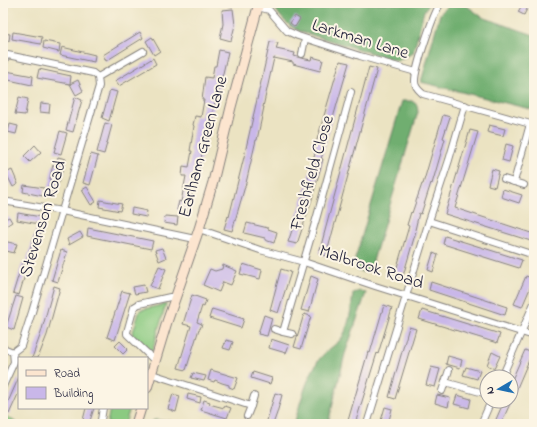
<svg xmlns="http://www.w3.org/2000/svg" width="537" height="427" viewBox="0 0 537 427" font-family="'Indie Flower',sans-serif">
  <style>
    .green { fill: #8bca81; stroke: #56765e }
    .forest { fill: #70ae6f; stroke: #496855 }
    .building { fill: #c9b7e9 }
    .lines { fill: none; stroke-linecap: round; stroke-linejoin: round }
    .street-casing { stroke: #86827e; stroke-width: 8 }
    .secondary-casing { stroke: #86827e; stroke-width: 11 }
    .street { stroke: #fff; stroke-width: 6 }
    .secondary { stroke: #fce5cf; stroke-width: 9 }
    .labels { text-anchor: middle; dominant-baseline: central; stroke-width: 4; stroke-linejoin: round; paint-order: stroke }
    .street-label { font-size: 18px; fill: #22223b; stroke: #fcf5e5 }
  </style>
  <rect width="100%" height="100%" fill="#fcf5e5"/>
  <filter id="ink" filterUnits="userSpaceOnUse"><feTurbulence type="fractalNoise" baseFrequency=".025" numOctaves="2"/><feDisplacementMap in="SourceGraphic" scale="8" xChannelSelector="R" yChannelSelector="G"/><feConvolveMatrix kernelMatrix="1 2 1 2 8 2 1 2 1" color-interpolation-filters="sRGB"/></filter>
  <filter id="wash" filterUnits="userSpaceOnUse"><feTurbulence type="fractalNoise" baseFrequency=".012" numOctaves="4" result="noise"/><feDisplacementMap in="SourceGraphic" scale="16" xChannelSelector="R" yChannelSelector="G"/><feGaussianBlur stdDeviation="0.9" result="paint"/><feColorMatrix in="noise" values="0 0 0 0 0 0 0 0 0 0 0 0 0 0 0 0 0 1.4 0 .05"/><feComposite in="paint" operator="in"/></filter>
  <g filter="url(#wash)">
    <rect width="100%" height="100%" fill="#ebe3c2"/>
    <!-- green -->
    <g class="green">
      <path d="M166 304 152 352 132 335 140 310Z"/>
      <path d="M110 408H130L125 424H107Z"/>
      <path d="M3 414 18 424H3Z"/>
    </g>
    <!-- forest -->
    <g class="forest">
      <path d="M273 3H430L424 11 413 53 397 61 299 31C287 25 278 16 273 3Z"/>
      <path d="M450 3H463L482 17 534 35V110L421 82 440 14Z"/>
      <path d="M402 101H412L417 105 418 112 370 271 364 272 357 271 355 267V259Z"/>
      <path d="M360 291 366 293 345 354 328 424H294C301 401 305 382 318 361 324 352 333 347 340 340 349 331 352 304 353 293Z"/>
      <path d="M154 420 171 421 178 424H149Z"/>
    </g>
    <g id="blocks">
      <!-- building -->
      <g class="building">
        <path d="M523 3H530L524 15 518 12Z"/>
        <path d="M233 9 235 25 231 41 220 38 223 24 222 10Z"/>
        <path d="M295 16 300 19 295 27 290 23Z"/>
        <path d="M13 32 42 37 41 44 12 39Z"/>
        <path d="M140 32 143 38 106 61 103 55Z"/>
        <path d="M3 33 10 34 9 41 3 40Z"/>
        <path d="M152 37 160 51 154 55 146 41Z"/>
        <path d="M44 41 60 44 59 52 43 48Z"/>
        <path d="M270 42 278 43 276 49 295 53 294 56 301 58 311 60 312 57 323 60 320 71 293 64V62L274 58 263 107H264L257 140H256L246 183 232 231 224 229 228 216 229 217 244 157Z"/>
        <path d="M62 47 95 55 94 62 60 55Z"/>
        <path d="M219 50 228 52 216 103 215 102 212 115H210L206 144 204 154 202 153 197 179 196 178 188 213 177 210 179 201 181 202 186 176H182L183 166 189 167 192 151H190L194 126 193 125 195 116 201 117 204 100H202L205 77 212 78 214 66H216Z"/>
        <path d="M153 58 156 64 119 86 115 81Z"/>
        <path d="M340 61 349 63 321 159H323L312 199 297 244 288 242 301 204 316 150H314Z"/>
        <path d="M369 67 377 69 326 256 319 253Z"/>
        <path d="M39 69 71 76 70 84 37 78Z"/>
        <path d="M6 71 33 76 32 85 4 79Z"/>
        <path d="M78 80 83 91 76 95 70 84Z"/>
        <path d="M110 90 117 92 109 121 102 118Z"/>
        <path d="M19 97 28 99 25 115 15 114Z"/>
        <path d="M75 97 82 100 73 132 66 130Z"/>
        <path d="M41 103 50 104 49 113 40 112Z"/>
        <path d="M443 115 450 117 443 138 445 139 432 184 431 183 421 214 419 213 415 230 416 231 403 276 395 274 409 226 407 225 411 212 412 213 422 184H423Z"/>
        <path d="M105 123 112 125 104 154 97 152Z"/>
        <path d="M10 124 18 126 16 134 8 132Z"/>
        <path d="M489 125 505 129 503 136 487 132Z"/>
        <path d="M470 130 478 132 455 208 534 234V242L445 214Z"/>
        <path d="M60 131 67 133 61 154 54 152Z"/>
        <path d="M506 144 513 146 509 162 502 160Z"/>
        <path d="M35 145 41 152 30 162 24 156Z"/>
        <path d="M91 154 98 156 90 185 83 183Z"/>
        <path d="M58 157 66 159 56 191 48 189 51 179H50L51 173 53 165H56Z"/>
        <path d="M492 169 499 171 495 187 488 185Z"/>
        <path d="M12 170 18 184 13 187 6 173Z"/>
        <path d="M24 185 44 188 43 196 23 192Z"/>
        <path d="M87 187 96 202 91 205 82 190Z"/>
        <path d="M503 189 522 195 519 203 501 197Z"/>
        <path d="M100 200 122 204 120 211 99 207Z"/>
        <path d="M132 208 147 211 146 217 131 214Z"/>
        <path d="M18 213 41 217 39 224 17 220Z"/>
        <path d="M165 216 178 217 177 225 164 223Z"/>
        <path d="M9 217 12 222 3 228V220Z"/>
        <path d="M247 223 268 228V229L277 232 274 243 265 240V238L244 233Z"/>
        <path d="M88 228 153 241 151 249 87 236Z"/>
        <path d="M36 230 41 232 32 264 26 262Z"/>
        <path d="M80 232 83 237 69 245 67 239Z"/>
        <path d="M445 236 522 260 519 268 443 244Z"/>
        <path d="M3 241 17 244 14 253 3 250Z"/>
        <path d="M162 248 166 258 159 261 155 250Z"/>
        <path d="M61 250 67 252 58 282 52 280Z"/>
        <path d="M433 253 438 255 433 272 428 270Z"/>
        <path d="M22 264 28 265 19 295 13 293Z"/>
        <path d="M243 264 262 270 260 279 240 274Z"/>
        <path d="M223 265 237 271 231 285 223 282 219 292 203 285 210 269 215 271 222 269Z"/>
        <path d="M159 266 166 269 158 289 150 286Z"/>
        <path d="M281 269 291 272 278 313 270 310Z"/>
        <path d="M311 276 318 279 309 312 301 310Z"/>
        <path d="M526 276 534 279 522 307 514 304Z"/>
        <path d="M431 282 507 307 505 315 429 290Z"/>
        <path d="M144 285 146 292 135 294 133 287Z"/>
        <path d="M54 286 60 288 47 335 38 358H32L41 333Z"/>
        <path d="M122 291 130 293 115 340 107 337Z"/>
        <path d="M192 295 206 300 204 307 202 306 197 322 202 324 200 329H199L186 370 178 368 191 326 183 324Z"/>
        <path d="M16 296 23 298 14 330 6 327Z"/>
        <path d="M384 305 392 308 378 354 377 353 355 424H347L368 352 370 353Z"/>
        <path d="M212 309 244 319 241 328 209 318Z"/>
        <path d="M422 310 500 334 497 343 419 319Z"/>
        <path d="M304 314 311 316 301 349 294 347Z"/>
        <path d="M264 315 272 318 267 336 258 334Z"/>
        <path d="M409 327 416 329 395 399 389 397Z"/>
        <path d="M271 339 289 345 286 353 269 348Z"/>
        <path d="M226 340 233 342 230 350 223 348Z"/>
        <path d="M120 341 128 349 123 354 115 346Z"/>
        <path d="M525 350 532 353 517 388 501 424H494L504 401H511V382Z"/>
        <path d="M492 352 500 356 494 369 487 365Z"/>
        <path d="M448 356 462 360 460 368 446 364Z"/>
        <path d="M431 367 440 369 435 387 426 385Z"/>
        <path d="M466 367 480 371 477 379 463 375Z"/>
        <path d="M211 370 238 378 234 389 229 387V385L222 383 215 380 214 382 208 380Z"/>
        <path d="M253 372 272 378 270 384 251 378Z"/>
        <path d="M193 373 206 376 204 381 191 378Z"/>
        <path d="M19 377V392L9 414 4 411Z"/>
        <path d="M275 393 282 395 277 413 273 424H266Z"/>
        <path d="M173 394 180 396 176 412 168 409Z"/>
        <path d="M188 394 201 397 200 403 187 399Z"/>
        <path d="M437 395 450 398 448 407 435 403Z"/>
        <path d="M457 395 471 399 469 408 454 404Z"/>
        <path d="M204 400 210 402 209 404 224 408 225 406 231 408 227 418 201 410Z"/>
        <path d="M385 407 392 409 388 424H380Z"/>
        <path d="M86 408H94L89 424H82Z"/>
      </g>
    </g>
  </g>
  <g filter="url(#ink)">
    <use href="#blocks" fill-opacity="0" stroke="#86827e" stroke-width="1"/>
    <g class="lines">
      <!-- street casing -->
      <g class="street-casing">
        <g id="street">
          <path d="M441 3C434 11 414 71 415 82 415 88 420 91 423 94L534 125"/>
          <path d="M258 7 269 10 287 31 298 36 360 56 416 72"/>
          <path d="M3 54 93 73 98 77 99 86 32 312 21 346 13 352 14 362 3 386"/>
          <path d="M302 54 305 39"/>
          <path d="M4 63 6 55"/>
          <path d="M98 77 143 51"/>
          <path d="M504 179 514 182 530 124"/>
          <path d="M514 182 524 185"/>
          <path d="M3 201 62 211 195 239"/>
          <path d="M429 221 534 255"/>
          <path d="M199 229 260 250 304 262 375 286 534 336"/>
          <path d="M274 329 283 332 317 216 351 92"/>
          <path d="M283 332 292 334"/>
          <path d="M3 348 13 352"/>
          <path d="M155 361 127 334V332L134 307 139 304 170 297H175"/>
          <path d="M449 370 445 382 487 394"/>
          <path d="M152 374 251 406 254 396"/>
          <path d="M502 377 534 303"/>
          <path d="M442 391 445 382"/>
          <path d="M247 416 251 406"/>
          <path d="M102 424 101 420 103 408"/>
          <path d="M367 424 429 221 449 160 465 105"/>
          <path d="M481 424 491 401"/>
        </g>
      </g>
      <!-- secondary casing -->
      <g class="secondary-casing">
        <g id="secondary">
          <path d="M147 388 167 322 199 229 213 182 231 107 259 3"/>
          <path d="M136 424 141 408"/>
        </g>
      </g>
      <!-- street -->
      <use href="#street" class="street"/>
      <!-- secondary -->
      <use href="#secondary" class="secondary"/>
    </g>
  </g>
  <g class="labels">
    <!-- street labels -->
    <g class="street-label">
      <text transform="translate(360 40) rotate(17)">Larkman Lane</text>
      <text transform="translate(204 147) rotate(-75)">Earlham Green Lane</text>
      <text transform="translate(313 173) rotate(-74)">Freshfield Close</text>
      <text transform="translate(44 219) rotate(-73)">Stevenson Road</text>
      <text transform="translate(371 268) rotate(18)">Malbrook Road</text>
    </g>
  </g>
  <!-- margin -->
  <rect width="537" height="427" fill="none" stroke="#fcf5e5" stroke-width="16"/>
  <!-- legend -->
  <rect x="18" y="357" width="130" height="52" fill="#fcf5e5" stroke="#a5a1a1"/>
  <rect x="26" y="370" width="20" height="6" fill="#fce5cf" stroke="#a5a1a1"/>
  <text x="54" y="377" font-size="12" fill="#22223b">Road</text>
  <rect x="26" y="387" width="20" height="12" fill="#c9b7e9" stroke="#a5a1a1"/>
  <text x="54" y="397" font-size="12" fill="#22223b">Building</text>
  <!-- north arrow -->
  <g transform="translate(499 389) rotate(261)"><circle r="19" fill="#fcf5e5" stroke="#a5a1a1"/>
  <path d="M0-3L7 15L0 10L-7 15Z" fill="#1f6fb2"/>
  <text y="-6" font-size="11" font-weight="bold" text-anchor="middle" fill="#22223b">N</text>
  </g>
</svg>
